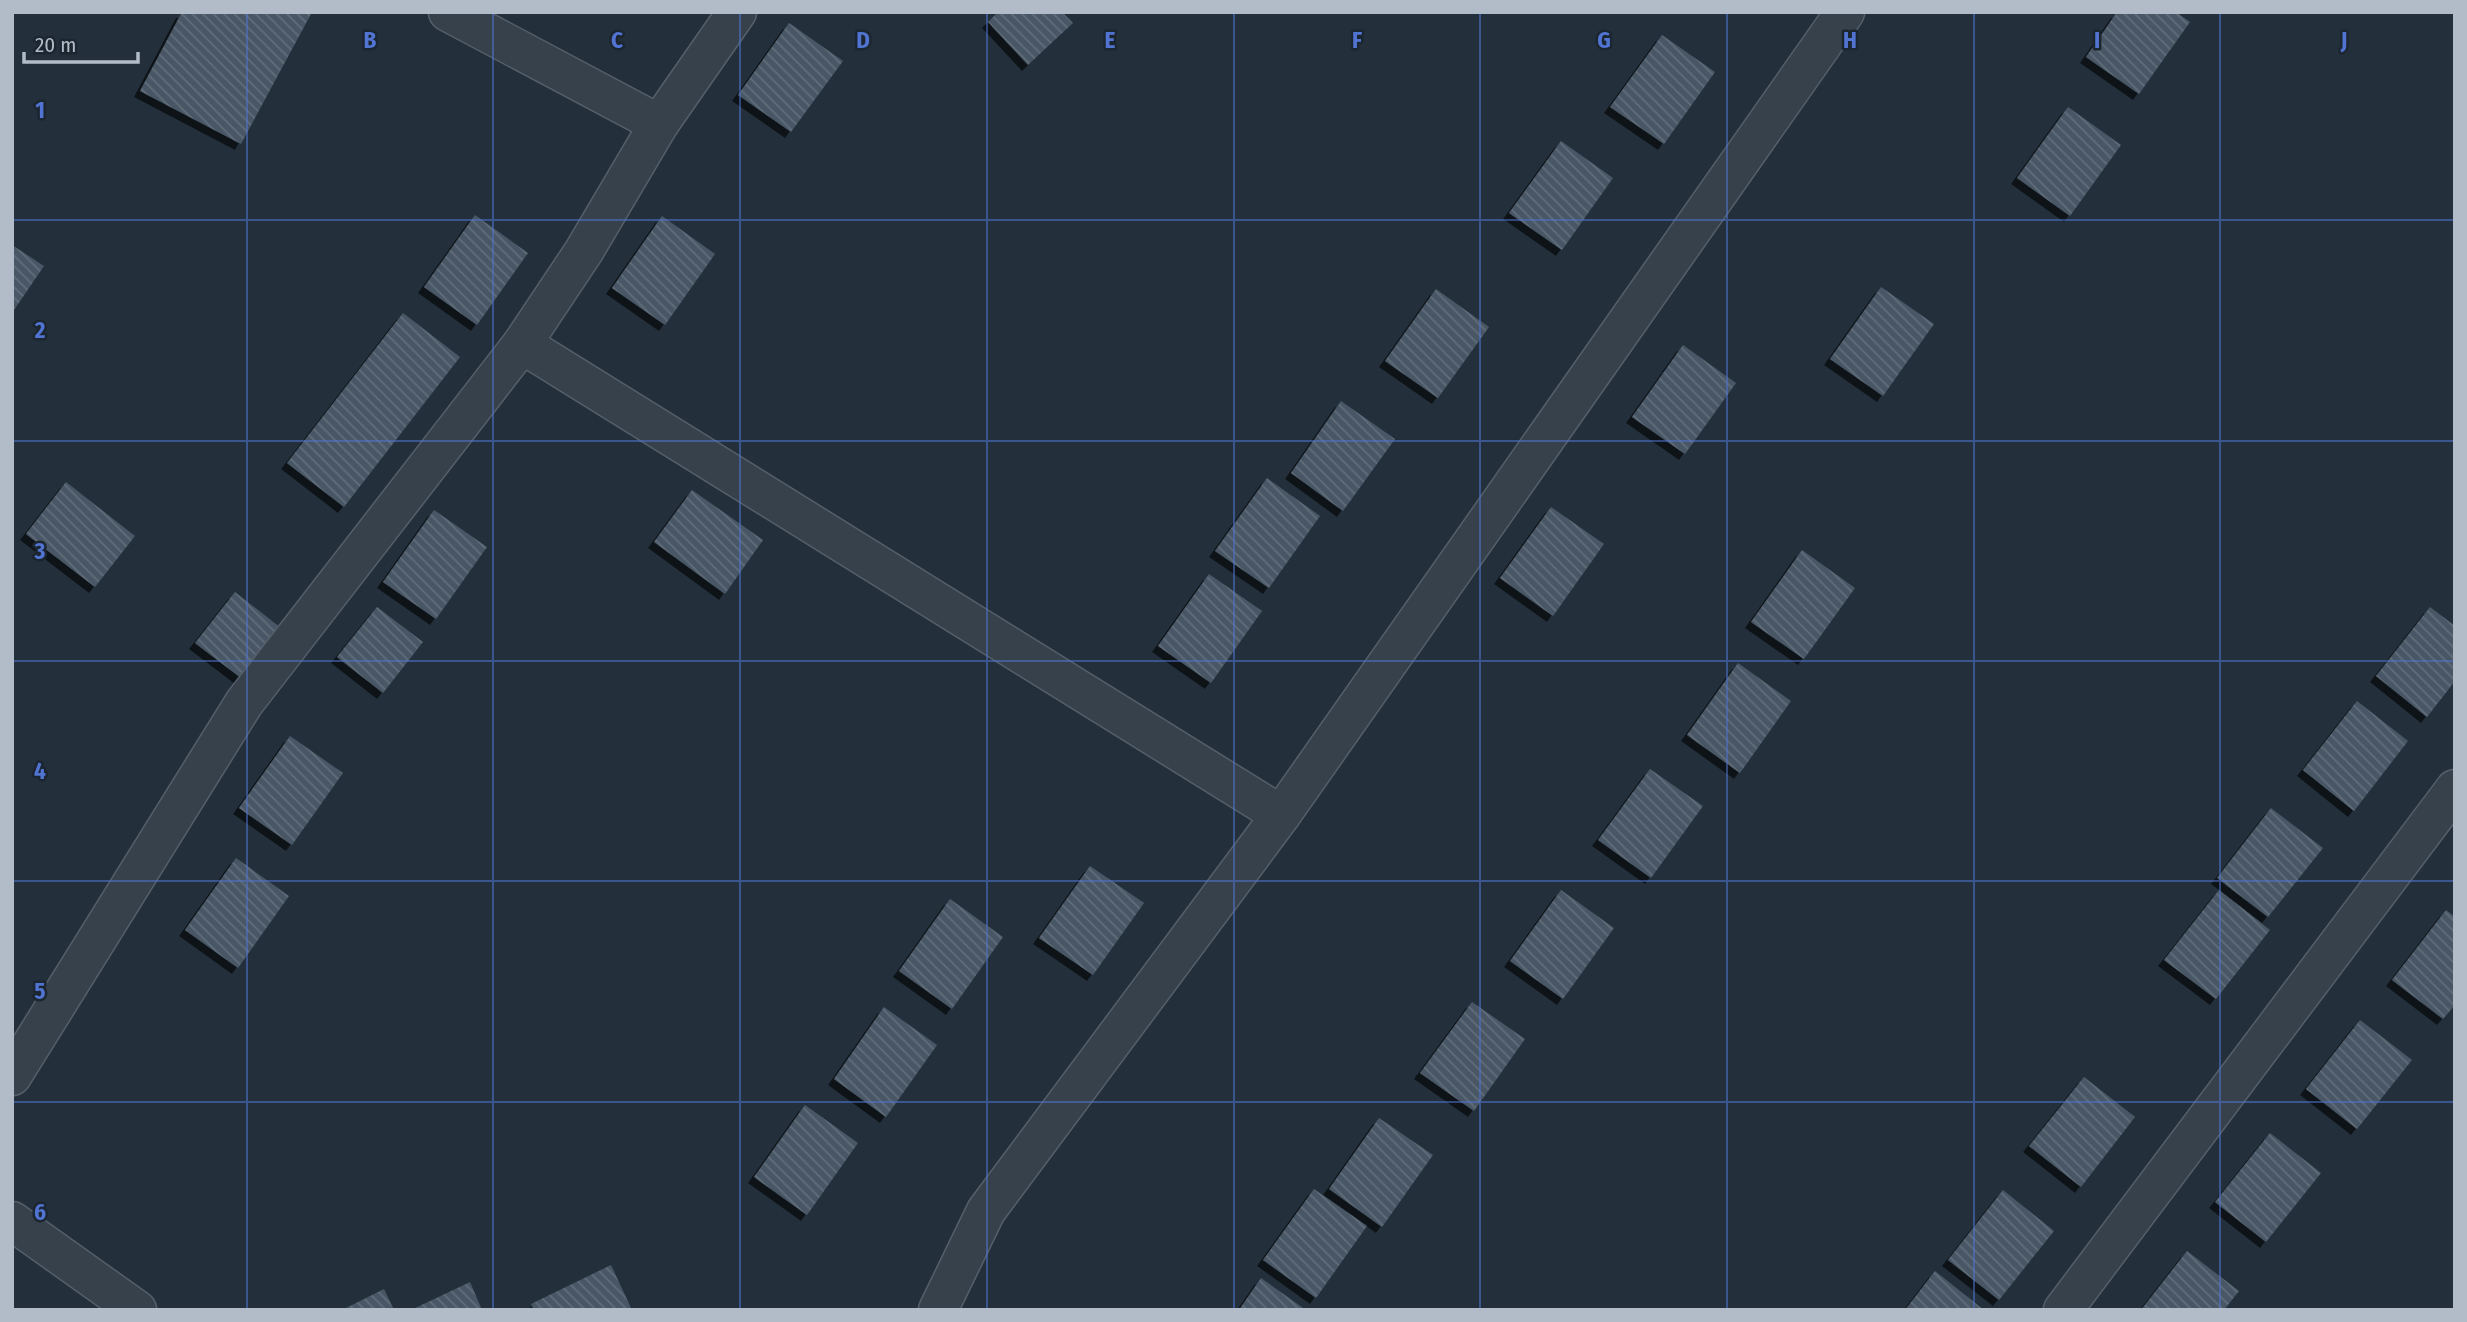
<svg xmlns="http://www.w3.org/2000/svg" width="2467" height="1322" viewBox="0 0 2467 1322" font-family="'Fira Sans Condensed',sans-serif">
  <style>
    .building { fill: url(#building-back-hatch); filter: url(#shadow) }
    .lines { fill: none; stroke-linecap: round; stroke-linejoin: round }
    .minor-casing { stroke: #555f6a; stroke-width: 41 }
    .minor { stroke: #37414c; stroke-width: 38 }
    .grid { fill: none; stroke: #5174d2; stroke-width: 2; stroke-opacity: 0.55 }
    .grid-label { font-size: 23px; text-anchor: middle; font-weight: bold; fill: #5174d2; stroke: #1c2631; stroke-width: 5; stroke-linejoin: round; paint-order: stroke }
  </style>
  <defs>
    <pattern id="building-back-hatch" width="6" height="6" patternUnits="userSpaceOnUse" patternTransform="scale(1.75)"><rect width="6" height="6" fill="#495765"/><path d="M-1 5l2 2M0 0l6 6M5-1l2 2" fill="none" stroke="#616d7a"/></pattern>
    <filter id="shadow"><feDropShadow dx="-6" dy="6" stdDeviation="0" flood-color="#0009"/></filter>
  </defs>
  <rect width="100%" height="100%" fill="#23303c"/>
  <!-- building -->
  <g class="building">
    <path d="M182 12 311 14 241 144 140 91Z"/>
    <path d="M998 12H1062L1073 23 1028 65 988 22Z"/>
    <path d="M2117 12H2176L2190 22 2139 94 2086 57Z"/>
    <path d="M789 23 843 61 791 132 738 95Z"/>
    <path d="M1662 35 1715 72 1664 144 1610 107Z"/>
    <path d="M2068 107 2121 145 2070 216 2017 178Z"/>
    <path d="M1561 141 1613 178 1562 250 1509 213Z"/>
    <path d="M475 215 528 253 477 325 424 287Z"/>
    <path d="M662 216 715 254 665 325 612 288Z"/>
    <path d="M12 245 44 266 12 313Z"/>
    <path d="M1881 287 1934 324 1883 396 1830 359Z"/>
    <path d="M1436 289 1489 327 1438 398 1385 361Z"/>
    <path d="M403 313 460 357 344 507 287 463Z"/>
    <path d="M1683 345 1736 383 1685 454 1632 417Z"/>
    <path d="M1341 401 1395 439 1343 511 1291 473Z"/>
    <path d="M1267 478 1320 516 1269 588 1215 551Z"/>
    <path d="M66 482 135 536 95 587 26 534Z"/>
    <path d="M692 490 763 540 725 594 654 542Z"/>
    <path d="M1551 507 1604 544 1553 616 1500 578Z"/>
    <path d="M434 510 487 547 436 619 383 582Z"/>
    <path d="M1802 550 1855 588 1804 659 1751 622Z"/>
    <path d="M1209 574 1262 611 1211 683 1158 646Z"/>
    <path d="M235 592 281 628 241 678 195 643Z"/>
    <path d="M377 607 423 642 383 693 337 657Z"/>
    <path d="M2430 607 2455 626V681L2427 717 2376 676Z"/>
    <path d="M1738 663 1791 701 1740 773 1687 735Z"/>
    <path d="M2357 701 2408 741 2354 811 2303 770Z"/>
    <path d="M290 736 343 773 292 845 239 808Z"/>
    <path d="M1650 769 1703 806 1651 878 1598 840Z"/>
    <path d="M2271 808 2323 848 2268 917 2217 878Z"/>
    <path d="M236 858 289 896 238 968 185 930Z"/>
    <path d="M1090 866 1144 903 1093 975 1039 938Z"/>
    <path d="M1561 890 1614 928 1563 999 1510 961Z"/>
    <path d="M2219 890 2270 930 2216 999 2164 960Z"/>
    <path d="M950 899 1003 937 952 1009 899 971Z"/>
    <path d="M2446 910 2455 917V1005L2443 1019 2392 980Z"/>
    <path d="M1472 1002 1525 1039 1474 1111 1420 1073Z"/>
    <path d="M884 1007 937 1045 886 1117 834 1079Z"/>
    <path d="M2360 1020 2412 1060 2357 1129 2306 1089Z"/>
    <path d="M2084 1077 2135 1117 2081 1187 2029 1146Z"/>
    <path d="M805 1105 858 1143 807 1215 754 1177Z"/>
    <path d="M1379 1118 1433 1155 1382 1227 1329 1189Z"/>
    <path d="M2270 1133 2321 1173 2266 1242 2215 1202Z"/>
    <path d="M1314 1189 1367 1226 1316 1298 1263 1260Z"/>
    <path d="M2003 1190 2054 1231 1999 1300 1948 1260Z"/>
    <path d="M2187 1251 2239 1291 2224 1310H2141Z"/>
    <path d="M611 1265 632 1310H534L531 1304Z"/>
    <path d="M1935 1271 1984 1310H1905Z"/>
    <path d="M1261 1278 1306 1310H1239Z"/>
    <path d="M470 1282 482 1310H411Z"/>
    <path d="M384 1289 394 1310H342Z"/>
  </g>
  <g class="lines">
    <!-- minor casing -->
    <g class="minor-casing">
      <g id="minor">
        <path d="M448 12 659 124"/>
        <path d="M522 344 1281 815"/>
        <path d="M12 1076 244 703 522 344 584 251 659 124 737 12"/>
        <path d="M12 1221 137 1310"/>
        <path d="M938 1310 986 1211 1281 815 1845 12"/>
        <path d="M2063 1310 2455 789"/>
      </g>
    </g>
    <!-- minor -->
    <use href="#minor" class="minor"/>
  </g>
  <!-- grid -->
  <path class="grid" d="M247 12V1310M493 12V1310M740 12V1310M987 12V1310M1234 12V1310M1480 12V1310M1727 12V1310M1974 12V1310M2220 12V1310M12 220H2455M12 441H2455M12 661H2455M12 881H2455M12 1102H2455"/>
  <g class="grid-label">
    <text x="370" y="48">B</text>
    <text x="617" y="48">C</text>
    <text x="863" y="48">D</text>
    <text x="1110" y="48">E</text>
    <text x="1357" y="48">F</text>
    <text x="1604" y="48">G</text>
    <text x="1850" y="48">H</text>
    <text x="2097" y="48">I</text>
    <text x="2344" y="48">J</text>
    <text x="40" y="118">1</text>
    <text x="40" y="338">2</text>
    <text x="40" y="559">3</text>
    <text x="40" y="779">4</text>
    <text x="40" y="999">5</text>
    <text x="40" y="1220">6</text>
  </g>
  <!-- border -->
  <rect width="2467" height="1322" fill="none" stroke="#b2bcc8" stroke-width="28"/>
  <!-- scale -->
  <path d="M24 52v10h114v-10" fill="none" stroke="#b2bcc8" stroke-width="3.5"/>
  <text x="35" y="52" font-size="21" fill="#b2bcc8" stroke="#1c2631" stroke-width="5" paint-order="stroke">20 m</text>
</svg>
